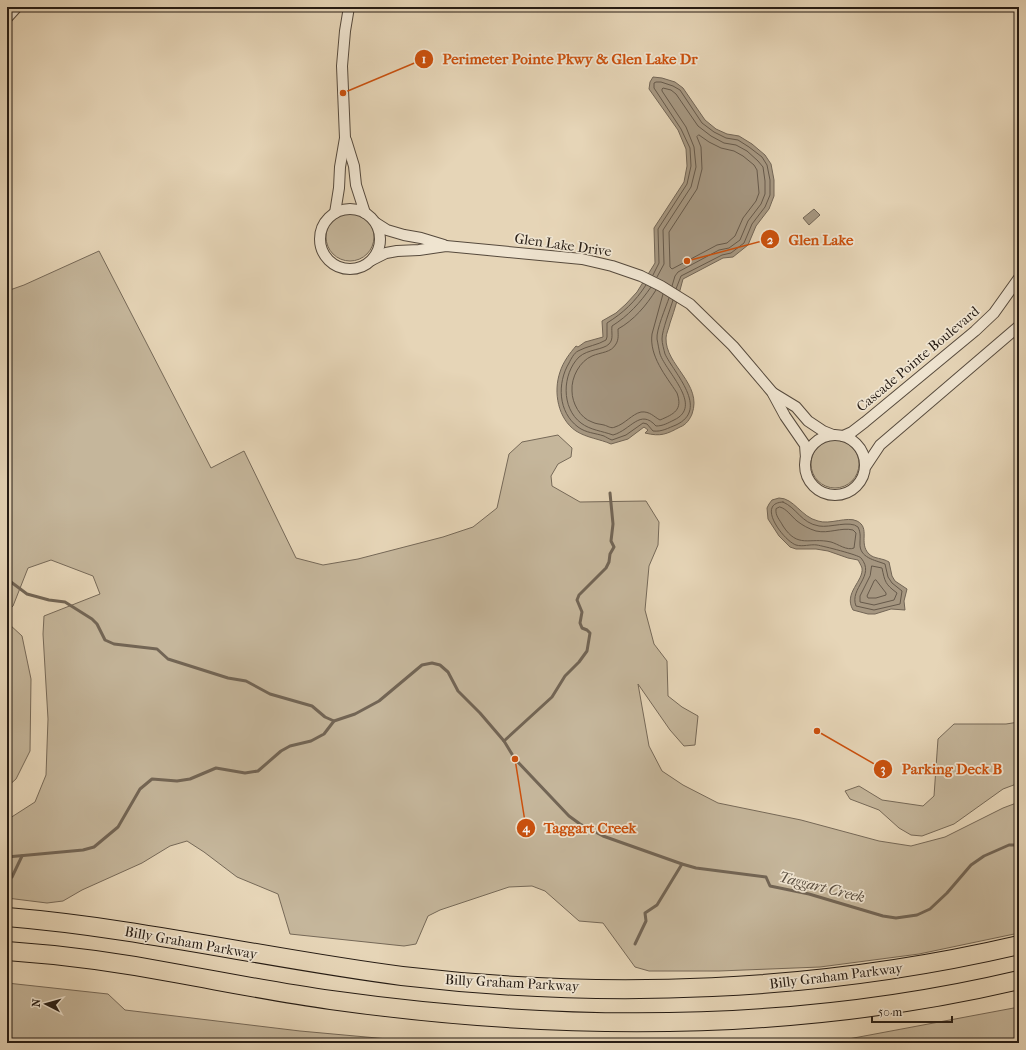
<svg xmlns="http://www.w3.org/2000/svg" width="1026" height="1050" viewBox="0 0 1026 1050" font-family="'IM FELL French Canon',serif">
  <style>
    .green { fill: #c5b69b; stroke: #766958 }
    .water { fill: #a59680; stroke: #726555 }
    .lines { fill: none; stroke-linecap: round; stroke-linejoin: round }
    .shore { stroke: #66594a; stroke-width: 1 }
    .stream { stroke: #726555; stroke-width: 3 }
    .street-casing { stroke: #564a3d; stroke-width: 12 }
    .highway-casing { stroke: #261c14; stroke-width: 20 }
    .street { stroke: #efe4d0; stroke-width: 10 }
    .highway { stroke: #e6d5b7; stroke-width: 18 }
    .labels { text-anchor: middle; dominant-baseline: central; stroke-width: 3.5; stroke-linejoin: round; paint-order: stroke }
    .street-label { font-size: 14px; fill: #261c14; stroke: #efe4d0 }
    .water-label { font-size: 15px; font-style: italic; fill: #594d3f; stroke: #efe4d0 }
    .leader { fill: none; stroke: #cb500d; stroke-width: 1.5 }
    .callout-dot { fill: #cb500d; stroke: #efe4d0; stroke-width: 1.5 }
    .mark-label { font-size: 12px; text-anchor: middle; font-weight: bold; fill: #fff }
    .callout-label { font-size: 15px; text-anchor: middle; font-weight: bold; fill: #cb500d; stroke: #efe4d0; stroke-width: 3.5; stroke-linejoin: round; paint-order: stroke }
  </style>
  <rect width="100%" height="100%" fill="#e6d5b7"/>
  <filter id="stains"><feTurbulence type="fractalNoise" baseFrequency=".005" numOctaves="4"/><feColorMatrix values="0 0 0 0 .2 0 0 0 0 .09 0 0 0 0 .02 0 0 0 .5 -.17"/></filter>
  <radialGradient id="worn" r=".72"><stop offset=".6" stop-color="#630" stop-opacity="0"/><stop offset="1" stop-color="#630" stop-opacity=".3"/></radialGradient>
  <!-- green -->
  <g class="green">
    <circle cx="350" cy="237" r="24"/>
    <path d="M99 251 211 468 244 451 296 558 323 565 358 559 443 537 473 527 497 508 509 454 522 442 558 435 572 448 571 457 558 464 551 476 552 486 580 502 646 501 659 522 658 545 649 566 645 610 654 644 667 661 668 696 682 707 698 716 695 745 684 746 670 730 638 684 649 746 662 771 683 785 718 803 801 820 879 841 911 846 945 837 1003 808 1019 802V933L919 954 820 967 719 971H649L635 967 603 923 579 921 545 891 532 886 509 887 440 910 428 916 416 944 404 946 290 934 278 894 237 877 204 852 187 841 170 846 142 863 82 890 63 901 47 903 7 898V820L35 802 46 775 48 719 43 634 44 616 100 594 93 576 51 560 28 568 13 606 7 612V291L24 285Z"/>
    <circle cx="835" cy="464" r="24"/>
    <path d="M9 624 22 636 31 679 30 751 16 779 7 787V626Z"/>
    <path d="M1019 722V783L1003 789 954 824 922 836 911 835 899 828 879 810 850 799 845 791 859 786 882 800 923 806 934 796 938 739 954 724H1006Z"/>
    <path d="M7 983 108 994 125 1010 300 1031 432 1043H7Z"/>
    <path d="M1019 1007V1043H827Z"/>
  </g>
  <!-- water -->
  <g class="water">
    <path d="M653 77 662 78 675 82 683 88 705 120 716 129 727 134 739 136 752 144 765 155 771 164 774 180V196L769 209 756 226 748 245 733 257 723 258 683 279C679 294 675 309 670 323 669 328 666 334 666 338 665 365 703 384 692 414 690 419 686 425 680 427 667 434 661 437 645 433L648 430 644 427 628 439 611 444C600 439 587 438 576 431 558 419 553 392 560 372 563 362 570 353 576 346L578 347 585 342 603 337 602 321 616 313 626 304 637 292 655 263 654 228 684 182 687 166 686 149 678 130 649 89 650 82Z"/>
    <path d="M814 209 820 215 809 225 803 218Z"/>
    <path d="M779 498C794 498 801 517 818 521 830 525 847 516 857 521 871 528 858 543 869 554 874 559 883 558 889 562L892 576 895 581 907 589 904 601 905 610 891 609 875 614H868L853 610C843 593 864 581 862 568 861 565 859 562 858 560L848 558 828 551 816 549H796L790 547 779 536 768 519 767 508 769 504 772 500Z"/>
  </g>
  <g class="lines">
    <!-- shore -->
    <g class="shore">
      <path d="M699 135 709 142 721 148 734 151 743 156 754 165 757 170 759 193 756 201 743 218 735 236 727 243 717 245 672 269 670 267 669 232 697 189 702 169 701 147 697 137Z"/>
      <path d="M653 275 659 263 658 229 687 184 691 166 690 148 681 129 654 88V83L656 82H661L673 86 680 90 702 123 714 132 726 138 738 140 749 147 762 157 767 165 770 180V195L765 207 752 224 744 243 731 253 722 255 681 276 676 289"/>
      <path d="M657 277 664 264 663 230 691 187 696 167 694 147 686 127 662 91V89L663 88 671 90 676 94 698 126 711 136 724 143 736 145 747 151 758 161 763 167 765 181V194L761 204 748 221 740 240 729 248 719 250 678 272 675 276 672 286"/>
      <path d="M646 285C635 302 623 313 607 323V337L606 340C598 345 587 346 578 351 574 353 571 359 569 363 557 383 558 412 578 427 586 433 595 433 604 436 606 437 609 439 612 440L626 435 643 423 647 424 653 431C662 432 668 428 676 425 710 409 674 373 665 354 664 350 662 343 662 339 662 330 670 310 673 300"/>
      <path d="M651 287C640 303 628 316 612 326 611 332 614 339 609 344 603 350 588 349 579 357 562 374 561 408 581 423 590 430 602 431 613 435 631 430 640 408 656 426 663 426 668 423 674 420 704 406 666 372 660 354 659 350 658 344 657 339 656 330 666 307 669 298"/>
      <path d="M656 290C646 306 634 320 618 329 618 334 619 339 616 344 611 353 601 352 592 356 580 361 571 377 572 391 572 403 580 418 592 422 596 424 600 424 604 425 608 426 611 429 615 427 625 424 632 414 641 412 650 411 654 417 660 420 674 414 683 410 677 393 666 376 649 356 652 334L663 294"/>
      <path d="M783 502C797 508 801 523 819 526 830 528 850 520 858 527 861 533 860 537 860 543 859 558 875 560 885 564L888 577 892 583 902 591 900 604 874 610 856 606C849 588 876 576 861 558 859 555 823 546 817 545 810 544 803 547 796 545 784 541 755 503 783 502Z"/>
      <path d="M780 507C787 509 791 516 797 521 802 525 809 529 816 531 829 534 841 527 853 530L856 533 854 548C847 551 838 544 831 542 809 537 798 549 783 526 780 520 775 516 776 509Z"/>
      <path d="M872 566 882 568C885 582 885 584 897 593L894 600 874 605 860 602V596L870 576Z"/>
      <path d="M876 580 886 593V595L876 598H868L867 596 874 581Z"/>
    </g>
    <!-- stream -->
    <g class="stream">
      <path d="M7 579 27 594 49 600 65 602 92 619 97 624 105 640 114 644 157 649 168 659 228 678 246 681 270 694 312 706 325 717 334 721"/>
      <path d="M504 741 552 697 565 676 579 662 587 651 590 633 587 630 582 628 580 623 582 612 577 600 579 595 606 568 609 562 610 554 614 547 611 541 613 524 610 493"/>
      <path d="M7 857 83 850 94 847 118 827 140 789 152 779 177 781 190 779 216 768 245 773 258 771 281 751 290 746 311 741 324 734 334 721 355 714 379 701 422 665 432 663 440 665 448 672 458 691 480 713 504 741 515 759 569 816 580 824 603 836 682 864 696 868 766 877 770 886 809 894 883 916 896 918 917 915 930 909 947 893 971 865 984 856 1009 845H1019"/>
      <path d="M12 877 22 856"/>
      <path d="M635 944 646 921 645 913 657 905 682 864"/>
    </g>
    <!-- street casing -->
    <g class="street-casing">
      <g id="street">
        <path d="M7 18 17 7"/>
        <path d="M346 140 354 166 356 185 365 213"/>
        <circle cx="350" cy="239" r="30"/>
        <path d="M335 213 339 188 340 167 345 138 342 66 345 31 349 7"/>
        <path d="M376 223 387 230 404 235 421 238 444 245"/>
        <path d="M372 260 386 253 397 251 419 250 446 246 582 259 612 266 641 276 661 286 690 304 733 346 772 392 785 416 805 445 806 458"/>
        <path d="M773 393 796 407 808 421 823 431 833 435"/>
        <circle cx="835" cy="465" r="30"/>
        <path d="M843 436 852 432 865 422 975 331 994 313 1019 278"/>
        <path d="M866 466 880 445 1019 326"/>
      </g>
    </g>
    <!-- highway casing -->
    <g class="highway-casing">
      <g id="highway">
        <path d="M7 917C140 928 270 959 402 976 607 1000 818 992 1019 945"/>
        <path d="M7 951C65 955 123 963 180 974 230 983 280 993 331 1000 559 1032 794 1033 1019 980"/>
      </g>
    </g>
    <!-- street -->
    <use href="#street" class="street"/>
    <!-- highway -->
    <use href="#highway" class="highway"/>
  </g>
  <g class="labels">
    <!-- street labels -->
    <g class="street-label">
      <text transform="translate(563 245) rotate(8)">Glen Lake Drive</text>
      <text transform="translate(918 359) rotate(-40)">Cascade Pointe Boulevard</text>
      <text transform="translate(191 943) rotate(10)">Billy Graham Parkway</text>
      <text transform="translate(836 976) rotate(-7)">Billy Graham Parkway</text>
      <text transform="translate(512 983) rotate(3)">Billy Graham Parkway</text>
    </g>
    <!-- water labels -->
    <g class="water-label">
      <text transform="translate(822 887) rotate(14)">Taggart Creek</text>
    </g>
  </g>
  <!-- callouts -->
  <path class="leader" d="M343 93L424 59M687 261L770 239M817 731L883 769M515 759L526 828"/>
  <g class="callout-dot">
    <circle cx="343" cy="93" r="4"/>
    <circle cx="687" cy="261" r="4"/>
    <circle cx="817" cy="731" r="4"/>
    <circle cx="515" cy="759" r="4"/>
    <circle cx="424" cy="59" r="10"/>
    <circle cx="770" cy="239" r="10"/>
    <circle cx="883" cy="769" r="10"/>
    <circle cx="526" cy="828" r="10"/>
  </g>
  <g class="mark-label">
    <text x="424" y="63">1</text>
    <text x="770" y="244">2</text>
    <text x="883" y="773">3</text>
    <text x="526" y="832">4</text>
  </g>
  <g class="callout-label">
    <text x="570" y="64">Perimeter Pointe Pkwy &amp; Glen Lake Dr</text>
    <text x="821" y="245">Glen Lake</text>
    <text x="952" y="774">Parking Deck B</text>
    <text x="590" y="833">Taggart Creek</text>
  </g>
  <!-- margin -->
  <rect width="1026" height="1050" fill="none" stroke="#e6d5b7" stroke-width="24"/>
  <rect x="8" y="8" width="1010" height="1034" fill="none" stroke="#261c14" stroke-width="2"/>
  <rect x="12" y="12" width="1002" height="1026" fill="none" stroke="#261c14"/>
  <!-- north arrow -->
  <g transform="translate(46 1004) rotate(276)" stroke="#efe4d0" stroke-width="3" paint-order="stroke">
  <path d="M0-3L7 15L0 10L-7 15Z" fill="#261c14"/>
  <text y="-6" font-size="11" font-weight="bold" text-anchor="middle" fill="#261c14">N</text>
  </g>
  <!-- scale -->
  <path d="M872 1016v6h80v-6" fill="none" stroke="#261c14" stroke-width="2"/>
  <text x="878" y="1016" font-size="12" fill="#261c14" stroke="#efe4d0" stroke-width="3" paint-order="stroke">50 m</text>
  <rect width="100%" height="100%" filter="url(#stains)"/>
  <rect width="100%" height="100%" fill="url(#worn)"/>
</svg>
